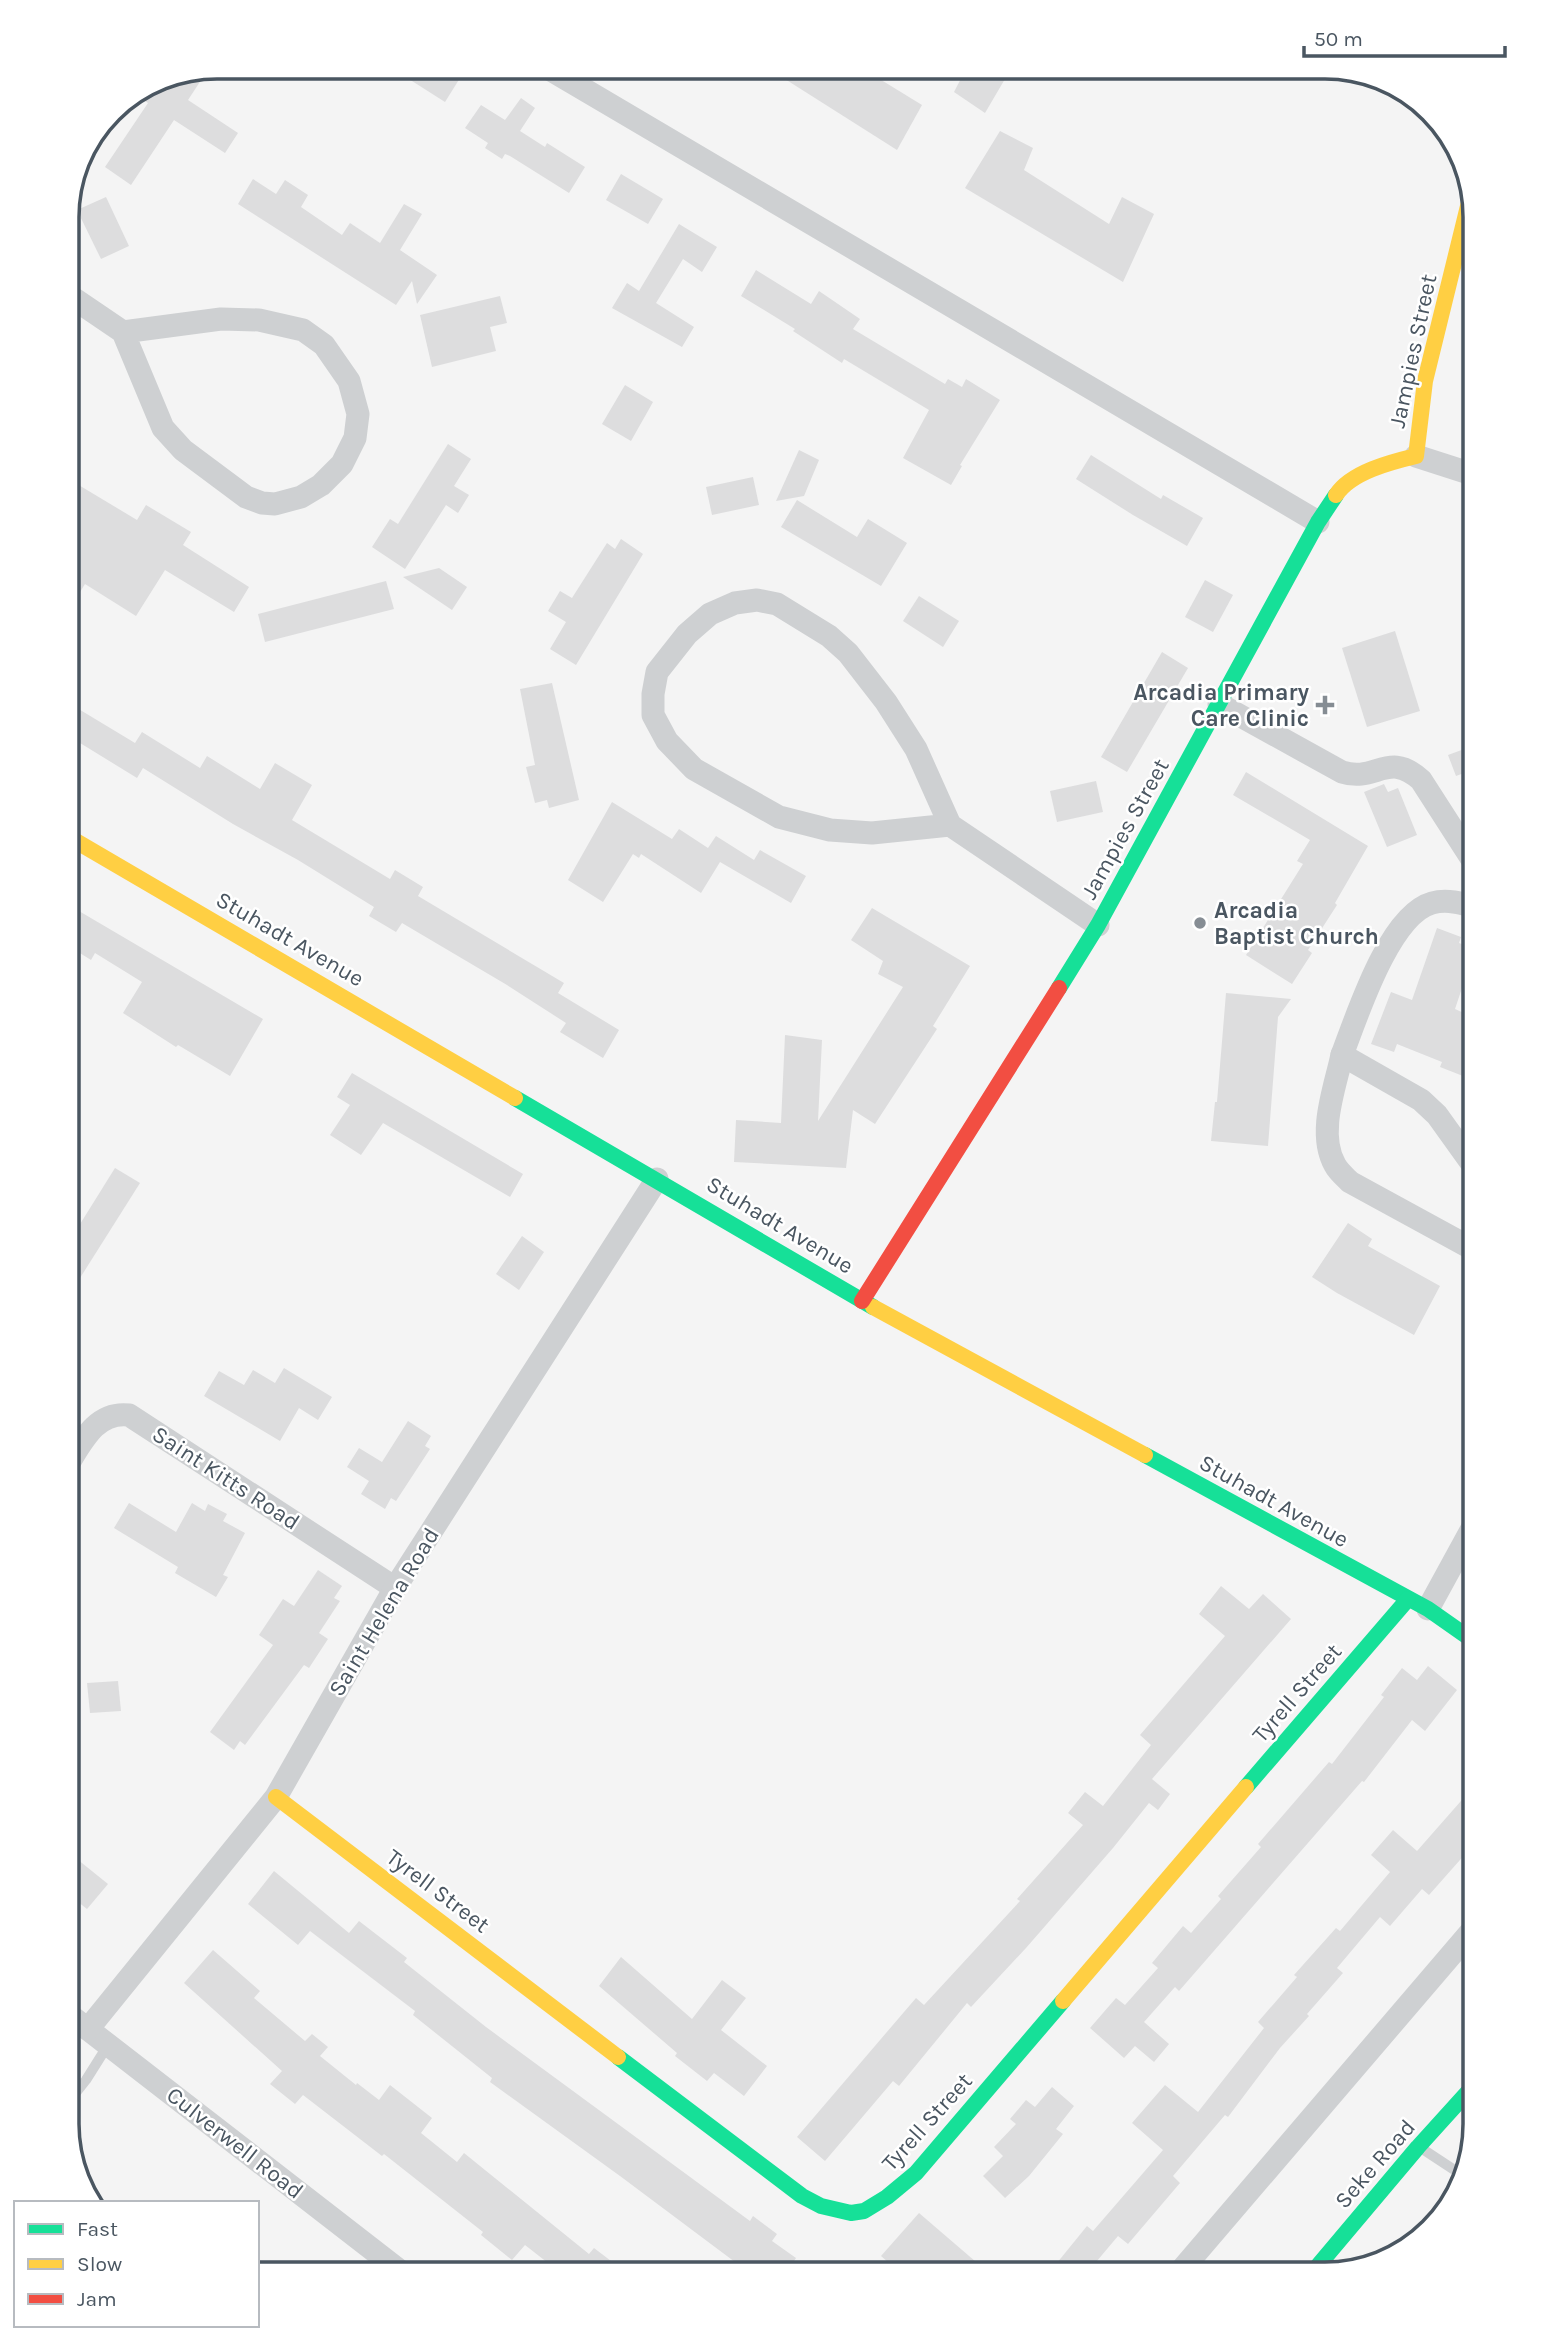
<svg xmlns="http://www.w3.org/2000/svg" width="1542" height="2341" viewBox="0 0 1542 2341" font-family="Karla,sans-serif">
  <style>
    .building { fill: #ddddde }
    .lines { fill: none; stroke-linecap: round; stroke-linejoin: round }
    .lane { stroke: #ced0d2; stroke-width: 10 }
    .street { stroke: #ced0d2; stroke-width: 23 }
    .fast { stroke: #16e098; stroke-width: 16 }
    .slow { stroke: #ffcf43; stroke-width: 16 }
    .jam { stroke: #f24e42; stroke-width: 16 }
    .poi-dot { fill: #868d94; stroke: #fff; stroke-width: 2.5 }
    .labels { text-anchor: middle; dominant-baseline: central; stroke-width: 5; stroke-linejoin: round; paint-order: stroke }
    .street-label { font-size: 23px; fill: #4a5661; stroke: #fff }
    .poi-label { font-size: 23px; font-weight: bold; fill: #4a5661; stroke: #fff; text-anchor: end }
    .rim { fill: none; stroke: #4a5661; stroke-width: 3.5 }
  </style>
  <rect width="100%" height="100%" fill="#f4f4f4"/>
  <!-- building -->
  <g class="building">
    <path d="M390 67H442L460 78 445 102Z"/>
    <path d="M766 67H860L922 105 897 150Z"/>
    <path d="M967 67H1012L985 113 954 92Z"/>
    <path d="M209 68 188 100 238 133 225 153 174 120 131 185 105 167 148 103 135 94 154 82 161 87 169 76Z"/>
    <path d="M521 98 535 108 520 131 545 147 547 143 585 167 569 193 510 156 505 154 502 159 485 148 488 143 465 128 481 105 505 120Z"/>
    <path d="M1000 131 1033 148 1024 170 1109 224 1122 197 1154 214 1123 282 965 188Z"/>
    <path d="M621 174 663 199 648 224 606 200Z"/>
    <path d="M253 179 276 194 285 180 308 195 301 207 342 235 350 223 380 243 404 204 422 214 400 250 437 275 417 304 412 281 396 305 238 204Z"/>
    <path d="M106 197 129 246 101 259 77 210Z"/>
    <path d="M679 224 717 247 702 272 683 259 656 303 694 327 682 347 612 308 627 283 639 291Z"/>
    <path d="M756 270 811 304 819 291 860 319 853 329 945 384 948 379 962 387 966 379 1000 400 960 465 962 466 951 485 903 458 929 410 844 359 842 363 793 331 795 329 741 296Z"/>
    <path d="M500 296 507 323 490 327 496 351 432 367 420 315Z"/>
    <path d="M625 385 653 402 631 441 602 424Z"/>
    <path d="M448 444 471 459 454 486 469 495 458 513 446 505 405 569 372 547 390 519 398 524Z"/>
    <path d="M799 450 819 460 804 496 776 501Z"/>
    <path d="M1091 455 1161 499 1163 495 1203 518 1187 546 1133 515 1076 479Z"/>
    <path d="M753 477 759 505 712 515 706 487Z"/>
    <path d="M67 478 137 520 146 505 191 532 183 545 249 587 234 612 165 570 136 616 85 584 80 592 67 583Z"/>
    <path d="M797 500 857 537 868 519 907 543 881 586 781 527Z"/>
    <path d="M621 539 643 554 576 665 550 649 566 622 548 611 560 591 572 598 607 543 615 549Z"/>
    <path d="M439 568 467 587 452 610 403 577Z"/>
    <path d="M1205 580 1233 595 1213 632 1185 617Z"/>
    <path d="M386 581 394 609 265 642 258 614Z"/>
    <path d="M919 596 959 621 943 647 903 621Z"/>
    <path d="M1395 631 1420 711 1367 727 1342 648Z"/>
    <path d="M1162 652 1188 668 1127 772 1101 757Z"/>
    <path d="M552 683 579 800 549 808 547 800 535 803 526 767 535 765 520 689Z"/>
    <path d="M67 702 135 743 142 732 200 768 207 756 260 789 275 763 312 785 292 820 390 879 395 870 423 887 418 896 564 983 558 993 619 1030 603 1058 560 1032 566 1023 507 985 402 923 396 932 369 916 374 907 298 860 233 824 143 768 137 778 67 735Z"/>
    <path d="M1475 745V769L1456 776 1448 755Z"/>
    <path d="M1246 772 1368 846 1335 903 1337 905 1308 950 1312 953 1292 984 1246 955 1303 864 1297 861 1310 840 1233 795Z"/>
    <path d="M1096 781 1103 812 1057 822 1050 791Z"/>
    <path d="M1384 784 1388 792 1398 788 1417 835 1387 847 1364 792Z"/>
    <path d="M612 802 672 839 679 829 708 848 716 836 754 860 760 850 806 876 791 903 720 862 701 893 641 854 639 858 633 854 603 902 568 880Z"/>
    <path d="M67 904 263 1019 230 1076 178 1045 176 1047 123 1013 142 982 95 953 91 960 67 945Z"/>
    <path d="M872 908 970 966 933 1026 937 1029 875 1124 853 1110 846 1168 734 1162 736 1120 781 1123 785 1035 822 1040 818 1121 903 987 878 974 883 961 851 940Z"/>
    <path d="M1437 928 1461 937 1459 943 1475 949 1455 1009 1475 1018V1068L1467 1065 1463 1076 1440 1067 1442 1062 1397 1044 1394 1052 1371 1044 1391 992 1412 1000Z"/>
    <path d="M1226 993 1291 999 1278 1017 1268 1146 1211 1141 1215 1102H1217Z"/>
    <path d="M352 1073 523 1174 510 1197 383 1123 361 1155 330 1135 350 1105 337 1097Z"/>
    <path d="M115 1168 140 1183 80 1278 67 1269V1245Z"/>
    <path d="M1348 1223 1372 1239 1368 1246 1440 1286 1414 1335 1337 1293 1312 1277Z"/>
    <path d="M522 1236 544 1252 519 1290 496 1274Z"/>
    <path d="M284 1368 332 1397 318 1420 299 1408 280 1441 204 1396 219 1371 244 1385 253 1370 275 1383Z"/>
    <path d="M408 1421 431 1436 425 1446 430 1449 396 1501 391 1498 385 1509 361 1494 369 1481 347 1467 359 1448 382 1462Z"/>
    <path d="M129 1503 176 1532 192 1503 205 1511 208 1504 227 1514 223 1521 245 1533 223 1575 228 1577 216 1597 175 1573 178 1567 114 1528Z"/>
    <path d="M318 1570 342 1586 334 1598 340 1601 319 1633 328 1639 309 1668 304 1665 245 1745 240 1741 234 1750 210 1732 273 1645 259 1635 283 1599 294 1606Z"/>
    <path d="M1221 1586 1249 1609 1263 1594 1291 1619 1152 1779 1170 1794 1158 1810 1149 1803 1113 1848 1026 1948 971 2007 967 2003 899 2086 893 2081 825 2161 797 2137 916 1998 924 2005 1020 1901 1017 1899 1083 1825 1068 1813 1085 1792 1103 1806 1151 1745 1140 1735 1225 1636 1199 1614Z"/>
    <path d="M1428 1666 1457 1690 1425 1731 1412 1720 1364 1782 1362 1781 1179 1991 1175 1987 1144 2022 1169 2044 1154 2062 1135 2046 1124 2058 1090 2028 1116 1998 1125 2005 1158 1968 1152 1963 1183 1926 1191 1933 1221 1899 1218 1896 1261 1847 1258 1844 1329 1762 1332 1764 1384 1697 1381 1695 1402 1668 1417 1680Z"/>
    <path d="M118 1681 121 1711 90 1713 87 1683Z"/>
    <path d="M1475 1785V1843L1429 1895 1422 1889 1390 1926 1380 1917 1337 1968 1343 1973 1307 2014 1309 2016 1280 2048 1228 2117 1225 2115 1173 2176 1180 2183 1128 2244 1118 2236 1086 2274H1048L1087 2226 1093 2231 1163 2150 1132 2123 1165 2085 1198 2112 1264 2028 1258 2022 1297 1977 1294 1975 1336 1928 1340 1931 1390 1872 1371 1855 1393 1830 1417 1851Z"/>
    <path d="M67 1851 108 1884 87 1909 67 1893Z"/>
    <path d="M274 1871 349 1933 359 1921 407 1958 404 1962 486 2027 750 2221 753 2216 777 2234 772 2241 796 2258 785 2274H751L620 2176 490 2082 492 2078 413 2015 415 2011 310 1931 298 1945 248 1904Z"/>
    <path d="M213 1950 260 1991 254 1998 305 2041 312 2034 328 2047 320 2056 356 2085 357 2083 379 2100 390 2085 432 2118 421 2133 457 2162 464 2153 589 2254 594 2248 628 2274H562L525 2245 512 2260 481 2235 483 2232 384 2154 382 2156 303 2095 295 2104 270 2084 282 2071 184 1983Z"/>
    <path d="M621 1957 692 2019 722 1980 746 1998 721 2030 767 2066 744 2096 714 2073 707 2081 675 2056 677 2053 599 1986Z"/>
    <path d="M1052 2087 1074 2106 1056 2129 1063 2134 1029 2176 1005 2198 983 2176 1003 2156 994 2147 1016 2124 1010 2119 1026 2100 1035 2107Z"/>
    <path d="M919 2213 990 2274H902L881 2256Z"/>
  </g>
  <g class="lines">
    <!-- lane -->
    <g class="lane">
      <path d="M67 2104 86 2080 108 2045"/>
      <path d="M1424 2150 1462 2175"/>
    </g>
    <!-- street -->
    <g class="street">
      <path d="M546 67 1318 522"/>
      <path d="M67 294 123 332 163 428 183 450 246 497 262 503 275 504 301 497 321 485 342 464 355 438 358 414 349 381 324 345 303 330 259 320 221 319 123 332"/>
      <path d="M1416 456 1475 475"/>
      <path d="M1219 704 1342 772C1376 783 1388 750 1421 780L1475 864"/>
      <path d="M950 825 916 749 886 702 848 653 829 636 777 604 757 600 735 603 710 614 687 634 657 672 653 694V715L667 741 694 769 779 817 830 830 872 833 950 825 1098 925"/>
      <path d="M1342 1055C1335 1088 1317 1133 1335 1165 1338 1171 1345 1177 1350 1182L1469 1247 1475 1248"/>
      <path d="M1475 1168 1437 1115 1421 1100 1342 1055C1357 1016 1389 915 1432 903 1447 899 1461 903 1475 907"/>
      <path d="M67 1466C82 1442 96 1411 129 1415L395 1588"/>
      <path d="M1428 1609 1475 1523"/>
      <path d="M67 2013 404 2274"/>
      <path d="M88 2029 276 1797 395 1588 657 1179"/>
      <path d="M1178 2274 1475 1927"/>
    </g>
    <!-- fast -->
    <g class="fast">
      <path d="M1059 988 1098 925 1318 522 1336 495"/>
      <path d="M515 1098 873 1307"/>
      <path d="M1145 1455 1428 1609 1475 1642"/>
      <path d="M1246 1787 1408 1599"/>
      <path d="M618 2057 802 2196 821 2206 851 2213 864 2211 887 2197 916 2173 1063 2001"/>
      <path d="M1311 2274 1418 2147 1475 2084"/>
    </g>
    <!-- slow -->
    <g class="slow">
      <path d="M1336 495C1351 472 1391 462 1416 456L1425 381 1470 198"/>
      <path d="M67 836 515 1098"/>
      <path d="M873 1307 1145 1455"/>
      <path d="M276 1797 618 2057"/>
      <path d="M1063 2001 1246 1787"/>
    </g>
    <!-- jam -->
    <path class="jam" d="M862 1301 1059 988"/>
  </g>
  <!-- markers -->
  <g class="poi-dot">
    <path d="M1321.5 694.5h7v7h7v7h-7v7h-7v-7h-7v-7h7z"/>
    <circle cx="1200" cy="923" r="7"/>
  </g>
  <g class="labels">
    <!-- street labels -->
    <g class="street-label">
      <text transform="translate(1413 351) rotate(-78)">Jampies Street</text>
      <text transform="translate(1125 829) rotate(-61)">Jampies Street</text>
      <text transform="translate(290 939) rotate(30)">Stuhadt Avenue</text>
      <text transform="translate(780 1225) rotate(31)">Stuhadt Avenue</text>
      <text transform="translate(226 1478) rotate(33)">Saint Kitts Road</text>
      <text transform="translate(1274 1501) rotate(29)">Stuhadt Avenue</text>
      <text transform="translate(384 1612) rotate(-59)">Saint Helena Road</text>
      <text transform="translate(1297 1693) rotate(-49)">Tyrell Street</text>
      <text transform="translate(438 1891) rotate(37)">Tyrell Street</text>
      <text transform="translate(927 2122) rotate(-48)">Tyrell Street</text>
      <text transform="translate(235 2143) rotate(38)">Culverwell Road</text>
      <text transform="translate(1375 2164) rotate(-49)">Seke Road</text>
    </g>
    <!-- poi labels -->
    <g class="poi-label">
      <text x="1309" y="692">Arcadia Primary<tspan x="1309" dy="26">Care Clinic</tspan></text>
      <text x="1214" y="910" text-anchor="start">Arcadia<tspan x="1214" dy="26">Baptist Church</tspan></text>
    </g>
  </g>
  <!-- crop -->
  <path d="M0 0H1542V2341H0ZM217 79H1325A138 138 0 0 1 1463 217V2124A138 138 0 0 1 1325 2262H217A138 138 0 0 1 79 2124V217A138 138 0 0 1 217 79Z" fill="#fff" fill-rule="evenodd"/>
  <path class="rim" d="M217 79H1325A138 138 0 0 1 1463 217V2124A138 138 0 0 1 1325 2262H217A138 138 0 0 1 79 2124V217A138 138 0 0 1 217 79Z"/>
  <!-- legend -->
  <rect x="14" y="2201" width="245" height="126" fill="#ffffff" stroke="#b7bbc0" stroke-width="2"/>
  <rect x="28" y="2224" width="35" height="10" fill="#16e098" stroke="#b7bbc0" stroke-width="2"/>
  <text x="77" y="2236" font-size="21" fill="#4a5661">Fast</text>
  <rect x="28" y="2259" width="35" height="10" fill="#ffcf43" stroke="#b7bbc0" stroke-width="2"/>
  <text x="77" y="2271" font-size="21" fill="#4a5661">Slow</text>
  <rect x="28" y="2294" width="35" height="10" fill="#f24e42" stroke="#b7bbc0" stroke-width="2"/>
  <text x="77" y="2306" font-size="21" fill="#4a5661">Jam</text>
  <!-- scale -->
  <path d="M1304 46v10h201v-10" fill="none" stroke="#4a5661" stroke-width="3.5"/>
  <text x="1314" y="46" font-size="21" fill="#4a5661" stroke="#ffffff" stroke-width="5" paint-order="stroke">50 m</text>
</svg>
